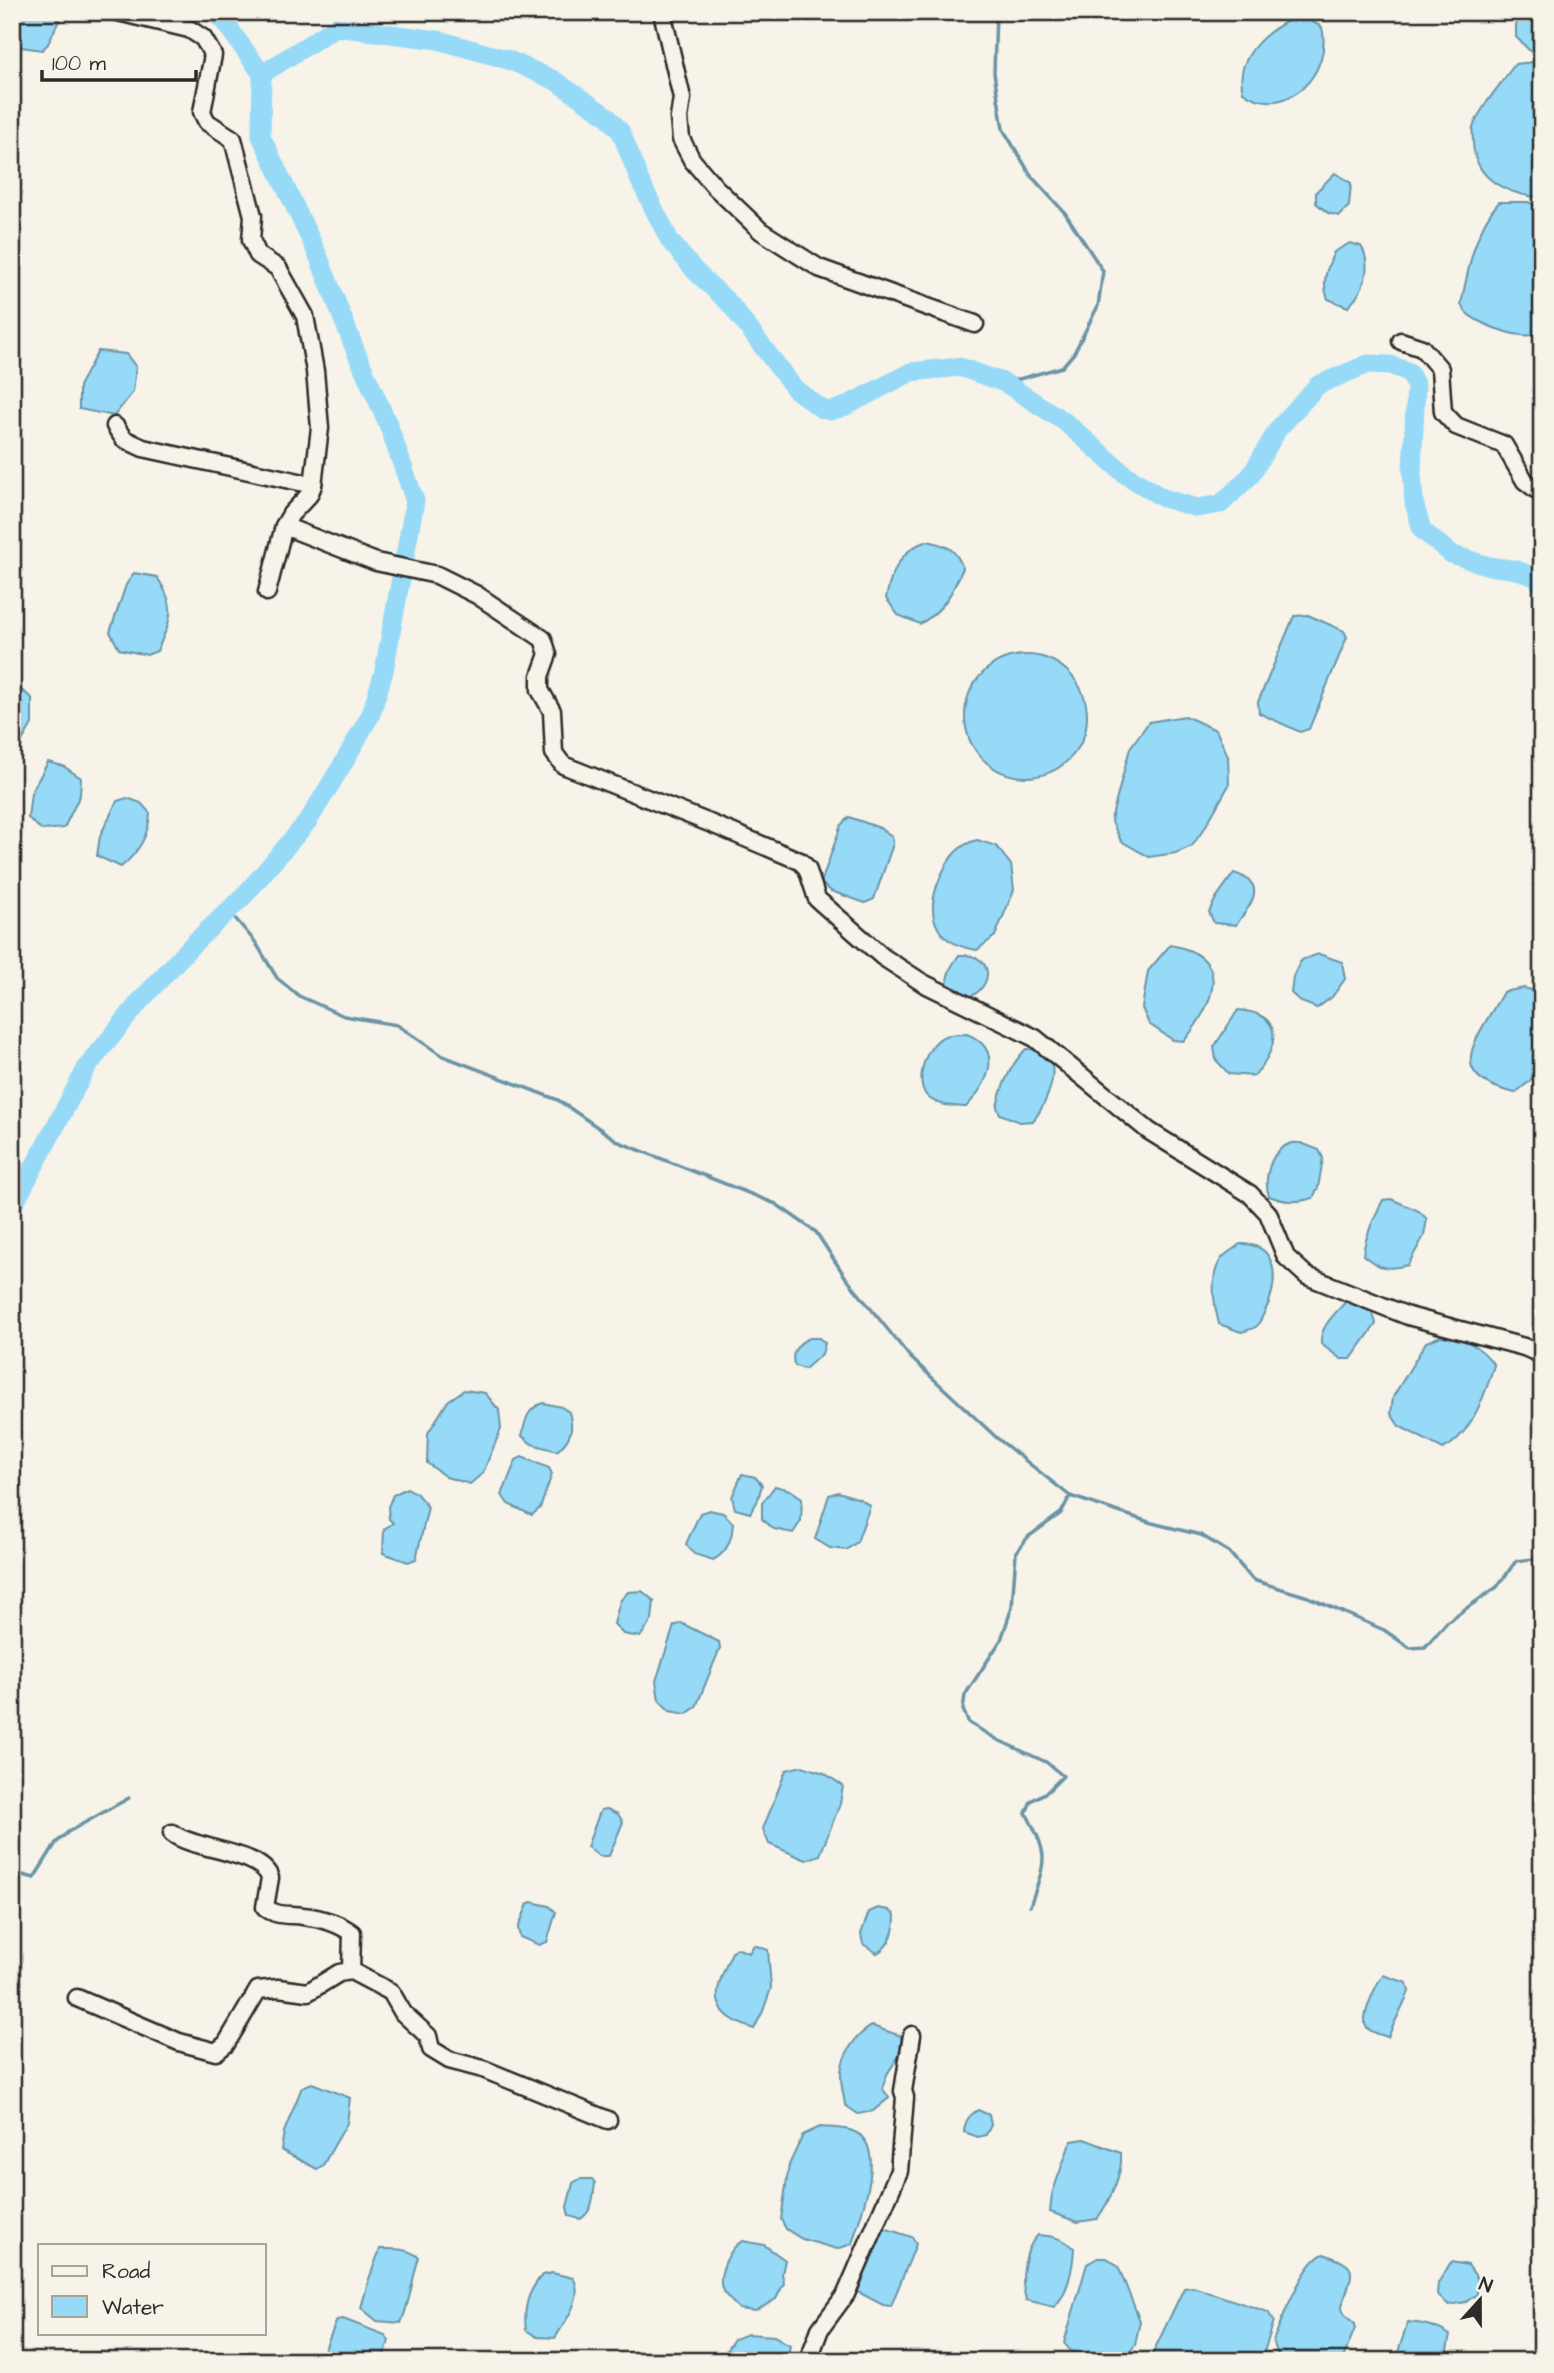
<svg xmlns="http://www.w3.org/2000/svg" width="1554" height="2373" viewBox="0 0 1554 2373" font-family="'Architects Daughter',sans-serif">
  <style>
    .water { fill: #96daf8; stroke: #6b94a6; stroke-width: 2 }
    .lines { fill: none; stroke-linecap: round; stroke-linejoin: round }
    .stream { stroke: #6b94a6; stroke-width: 3.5 }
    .river { stroke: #96daf8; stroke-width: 19 }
    .minor-casing { stroke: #2b2b2b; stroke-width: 21 }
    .minor { stroke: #f7f3e8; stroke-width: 16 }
  </style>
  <rect width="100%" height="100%" fill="#f7f3e8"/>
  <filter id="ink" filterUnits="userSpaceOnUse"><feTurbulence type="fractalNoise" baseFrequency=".0143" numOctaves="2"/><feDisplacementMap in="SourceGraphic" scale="14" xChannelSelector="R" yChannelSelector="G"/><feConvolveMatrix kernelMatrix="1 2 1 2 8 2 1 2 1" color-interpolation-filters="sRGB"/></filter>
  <g filter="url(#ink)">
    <!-- water -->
    <g class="water">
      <path d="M13 12H63L48 44 42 50 21 47 12 41Z"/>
      <path d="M1520 12H1542V56L1532 53 1516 37V25Z"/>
      <path d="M1292 19 1309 20 1322 27C1333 73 1286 122 1243 92 1234 59 1264 32 1292 19Z"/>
      <path d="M1533 62 1542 63 1541 198C1509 194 1475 181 1473 143 1473 138 1472 132 1473 127 1482 105 1501 84 1515 64Z"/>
      <path d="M1335 173 1351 183 1349 206 1339 216 1328 213 1316 203V192Z"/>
      <path d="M1499 202H1528L1542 208V330C1531 345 1480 325 1468 314 1465 312 1464 308 1461 305 1468 269 1475 229 1499 202Z"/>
      <path d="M1350 243 1361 246C1373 266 1364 292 1348 307L1328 299C1321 283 1327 268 1334 252Z"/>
      <path d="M98 351 126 354 136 367 133 392 114 416 79 409V386Z"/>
      <path d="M928 541C948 546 955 548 963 568 952 593 944 610 920 624L898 615 886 598C891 573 901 548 928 541Z"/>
      <path d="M134 573 157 577C178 609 171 619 157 651L147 655 119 649 110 632 126 585Z"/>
      <path d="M1308 615 1344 631 1347 637 1309 729 1300 732 1259 713 1258 702 1294 616Z"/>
      <circle cx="1026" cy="716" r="61"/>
      <path d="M12 683 32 698V724L18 748 12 750Z"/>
      <path d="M1185 716 1216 730 1228 756 1229 785 1204 829 1192 846 1176 853 1149 857 1121 841 1111 820 1130 748 1149 722Z"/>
      <path d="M48 762 63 766 81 778 80 795 64 828 42 830 28 818 31 793Z"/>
      <path d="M127 798 141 803 150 813C149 835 138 853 121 867L97 856 100 836 117 801Z"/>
      <path d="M849 817 880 828 892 836 893 844 874 899 865 903 831 891 821 883 841 825Z"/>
      <path d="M977 840 996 846 1011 865 1014 890 995 936 977 950C935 944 924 915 940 878 948 859 957 845 977 840Z"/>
      <path d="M1234 873C1269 884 1251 904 1236 925L1214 923 1209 912 1216 898Z"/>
      <path d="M1170 945C1235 956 1214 1004 1184 1041L1173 1040 1149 1024 1142 1008 1148 971Z"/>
      <path d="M1319 954 1342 962 1345 979 1332 997 1317 1008 1301 1002 1291 993 1293 977 1301 960Z"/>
      <path d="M959 955C995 953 994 987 969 997L948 987C945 975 952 965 959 955Z"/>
      <path d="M1524 988 1542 993V1062L1530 1081 1515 1093C1439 1076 1479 1037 1503 992Z"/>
      <path d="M1238 1010C1286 1014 1279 1047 1254 1076L1229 1074 1216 1060 1214 1047Z"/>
      <path d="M967 1034C1005 1050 988 1084 966 1107 954 1106 939 1106 929 1098 912 1084 926 1043 945 1036 951 1034 960 1034 967 1034Z"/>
      <path d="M1026 1049C1070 1048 1050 1100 1033 1121L1020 1122 1000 1114 997 1107C1001 1087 1011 1064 1026 1049Z"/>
      <path d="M1301 1143 1319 1150 1323 1158 1318 1188 1313 1198C1296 1203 1285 1202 1269 1196 1263 1179 1270 1151 1289 1144 1293 1142 1297 1143 1301 1143Z"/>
      <path d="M1391 1199 1419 1211 1427 1219 1424 1236 1408 1265C1387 1270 1379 1269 1363 1255 1365 1236 1374 1217 1383 1200Z"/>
      <path d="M1240 1244C1280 1243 1279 1284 1265 1311 1263 1315 1260 1322 1257 1326 1253 1329 1245 1331 1241 1332L1219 1324C1214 1305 1209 1275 1222 1258 1226 1253 1234 1249 1240 1244Z"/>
      <path d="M1348 1299C1363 1305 1373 1307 1376 1324L1351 1359H1341L1321 1344C1319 1326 1337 1312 1348 1299Z"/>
      <path d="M1441 1336C1463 1337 1482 1347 1494 1365 1486 1393 1471 1436 1443 1449L1399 1426 1391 1414 1393 1397 1426 1342Z"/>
      <path d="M810 1338H819L825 1343 822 1354 805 1369 795 1366C789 1354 798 1342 810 1338Z"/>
      <path d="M464 1390 485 1393 499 1410 501 1429 483 1473 470 1484 446 1477 427 1463 428 1433 448 1401Z"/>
      <path d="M543 1403 561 1407 569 1412C574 1429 571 1439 557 1451L532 1444 522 1436C525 1421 527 1408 543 1403Z"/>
      <path d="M522 1457 549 1468 552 1474 540 1508 532 1515 508 1504 502 1495 516 1460Z"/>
      <path d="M742 1474 755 1477 762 1485 757 1502 750 1513 735 1509 732 1497Z"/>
      <path d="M775 1486 790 1490 802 1498 801 1521 793 1533 774 1529 762 1519V1503Z"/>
      <path d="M407 1488 416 1493 428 1507 416 1559 408 1562 383 1553 384 1529 393 1523 389 1519 388 1507 393 1495Z"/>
      <path d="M838 1492 860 1499 870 1506 857 1542 846 1550 830 1548 815 1539 829 1495Z"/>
      <path d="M709 1510 723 1513 733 1523C732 1539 728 1552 713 1560L694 1554 686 1544 700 1513Z"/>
      <path d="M642 1591 654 1601 652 1620 640 1637 623 1634 614 1624 620 1601 628 1592Z"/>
      <path d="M681 1623 719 1642 720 1648 696 1707 686 1714 670 1711 659 1700 656 1681 674 1626Z"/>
      <path d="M802 1766 824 1773 843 1786 840 1804 820 1855 806 1860 769 1844 763 1829 786 1770Z"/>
      <path d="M607 1809 618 1814 623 1822 609 1856H599L587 1847 599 1814 601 1810Z"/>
      <path d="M531 1902 549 1906 556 1912 547 1942 539 1945 520 1937 518 1928 528 1904Z"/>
      <path d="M878 1908 889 1910 895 1915C895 1929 891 1946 877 1953L863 1944 861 1934 869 1912Z"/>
      <path d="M754 1945 768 1950 771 1988 763 2011 754 2029C704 2013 715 1990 732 1952L736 1948 749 1953Z"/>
      <path d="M1383 1975 1407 1983 1409 1992 1388 2037C1381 2035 1372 2033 1367 2028 1359 2019 1377 1983 1383 1975Z"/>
      <path d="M872 2026 901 2036C905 2062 885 2065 883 2089L889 2098 873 2111 858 2114 845 2105C844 2096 841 2086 841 2077 840 2058 855 2035 872 2026Z"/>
      <path d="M312 2083 350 2098 347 2123 323 2165 317 2169 281 2150 284 2132 302 2087Z"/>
      <path d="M978 2110 989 2115 991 2125 986 2135 978 2137 964 2132C965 2121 969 2115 978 2110Z"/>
      <path d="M820 2127C832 2128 853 2127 862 2137 884 2160 859 2218 852 2244L837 2249 802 2239 786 2229 781 2219 789 2165 803 2135Z"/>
      <path d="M1084 2139 1121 2153C1123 2175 1109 2202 1097 2219L1078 2222 1050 2212 1052 2194 1069 2146 1072 2141Z"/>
      <path d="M580 2179H592L595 2183C593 2197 593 2212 580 2219L569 2216 567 2207 573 2183Z"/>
      <path d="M887 2229 912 2237 916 2244 891 2306 883 2305 858 2292 880 2231Z"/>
      <path d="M1038 2235C1052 2236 1063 2238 1074 2248 1073 2268 1068 2294 1054 2307L1026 2300C1020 2281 1023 2250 1038 2235Z"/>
      <path d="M743 2241 764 2245 785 2260 782 2274 784 2283 776 2299 755 2311 739 2309C735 2304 727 2298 723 2291 716 2277 729 2247 743 2241Z"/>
      <path d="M380 2249C395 2249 407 2248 419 2257 412 2279 410 2302 401 2323L377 2321 361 2308 369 2279Z"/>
      <path d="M1324 2254C1358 2267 1354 2268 1344 2300 1342 2305 1341 2307 1343 2311 1344 2316 1351 2320 1355 2324V2328L1342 2361H1293L1278 2355 1273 2341C1281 2322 1304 2260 1324 2254Z"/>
      <path d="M1098 2258H1107L1118 2266 1140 2321 1135 2345 1123 2361C1098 2361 1080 2365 1064 2343L1087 2264Z"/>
      <path d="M1451 2262 1468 2265 1477 2278V2294L1466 2302 1449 2305 1437 2295 1438 2283Z"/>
      <path d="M552 2273 573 2278C585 2296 565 2322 555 2338L537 2337 526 2330C523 2307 528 2292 542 2275Z"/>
      <path d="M1193 2287 1268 2312 1274 2321 1261 2361H1149L1184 2288Z"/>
      <path d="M343 2319 385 2335 389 2341 382 2361H320L337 2320Z"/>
      <path d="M1408 2322C1423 2323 1437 2326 1450 2335L1445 2361H1395Z"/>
      <path d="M748 2334 774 2336 790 2345 787 2361H719L734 2339Z"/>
    </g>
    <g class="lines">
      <!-- stream -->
      <g class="stream">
        <path d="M996 12 994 73 1003 129 1032 177 1065 213 1103 271 1098 306 1074 353 1062 367 1005 383"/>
        <path d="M230 912 256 943 277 978 299 996 344 1016 397 1025 443 1056 558 1100 619 1142 776 1204 816 1232 846 1278 910 1357 997 1438 1070 1496 1152 1523 1201 1535 1229 1552 1253 1580 1308 1597 1384 1630 1410 1648 1425 1647 1448 1621 1497 1587 1516 1561 1542 1558"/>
        <path d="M12 1872 34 1878 56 1843 68 1832 129 1798"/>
        <path d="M1030 1906C1046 1859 1050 1858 1026 1813L1031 1801 1048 1791 1063 1776 1046 1762 998 1740 969 1723 963 1710 965 1695 1001 1640 1012 1607 1016 1553 1028 1537 1061 1513 1070 1496"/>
      </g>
      <!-- river -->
      <g class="river">
        <path d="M262 74 336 27 438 40 509 60 554 80 607 116 621 132 640 181 670 241 695 271 730 304 795 389 822 409 831 411 844 407 911 372 960 367 1005 383 1065 422 1126 475 1163 498 1197 508 1221 504 1251 475 1278 429 1318 385 1368 364 1390 365 1409 372 1416 386 1412 471 1414 503 1422 530 1451 554 1489 566 1517 570 1537 578 1542 586"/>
        <path d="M12 1208 87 1067 141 1000 193 944 243 897 308 821 344 762 371 714 384 671 415 501 388 424 356 352 317 253 261 136 262 74 223 20 213 12"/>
      </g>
      <!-- minor casing -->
      <g class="minor-casing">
        <g id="minor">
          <path d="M118 12 189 29 203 38 213 55 202 112 207 122 233 139 253 216 251 240 258 255 278 268 305 316 315 371 320 428 313 485 309 495 291 514 284 526 267 592"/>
          <path d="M662 12 682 98 679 118 681 139 692 160 715 187 761 231 819 268 975 324"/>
          <path d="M1401 341 1422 348 1440 369 1443 412 1456 426 1504 445 1525 481 1542 494"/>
          <path d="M115 426 124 439 143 448 313 485"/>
          <path d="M284 526 376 562 437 575 477 595 543 639 548 654 540 676V690L552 711 554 753 563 765 712 824 800 861 807 868 817 899 883 957 923 983 1035 1038 1149 1131 1250 1194 1268 1213 1286 1257 1307 1276 1408 1316 1524 1347 1542 1355"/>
          <path d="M172 1833C193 1850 262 1851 270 1878L265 1907C276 1917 289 1914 303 1916 321 1918 337 1922 352 1933L351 1971"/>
          <path d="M77 1998 179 2042 216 2052 226 2044 258 1990 278 1988 308 1992 339 1973 351 1971 391 1992 403 2013 428 2036 431 2049 449 2060 483 2069 608 2120"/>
          <path d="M808 2361 820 2329 846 2294 899 2171 905 2097 903 2091 912 2035"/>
        </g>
      </g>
      <!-- minor -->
      <use href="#minor" class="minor"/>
    </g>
  </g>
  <!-- margin -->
  <rect width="1554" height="2373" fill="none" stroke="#f7f3e8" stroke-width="42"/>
  <rect x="21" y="21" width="1512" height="2331" fill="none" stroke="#2b2b2b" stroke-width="2.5" filter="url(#ink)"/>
  <!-- legend -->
  <rect x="38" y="2244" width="228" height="91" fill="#f7f3e8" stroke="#a5a39c" stroke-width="2"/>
  <rect x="52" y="2266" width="35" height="10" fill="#f7f3e8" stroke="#a5a39c" stroke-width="2"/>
  <text x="102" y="2278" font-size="21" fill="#2b2b2b">Road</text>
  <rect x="52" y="2296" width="35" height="21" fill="#96daf8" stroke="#a5a39c" stroke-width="2"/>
  <text x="102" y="2314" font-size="21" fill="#2b2b2b">Water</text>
  <!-- north arrow -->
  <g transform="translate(1480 2300) rotate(21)" stroke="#f7f3e8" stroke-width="5" paint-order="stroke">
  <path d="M0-5L12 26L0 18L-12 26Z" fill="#2b2b2b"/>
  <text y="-10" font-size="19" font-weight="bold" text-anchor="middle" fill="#2b2b2b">N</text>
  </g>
  <!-- scale -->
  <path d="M42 70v10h154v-10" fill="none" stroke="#2b2b2b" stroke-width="3.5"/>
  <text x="52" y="70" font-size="21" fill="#2b2b2b" stroke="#f7f3e8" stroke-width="5" paint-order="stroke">100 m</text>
</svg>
